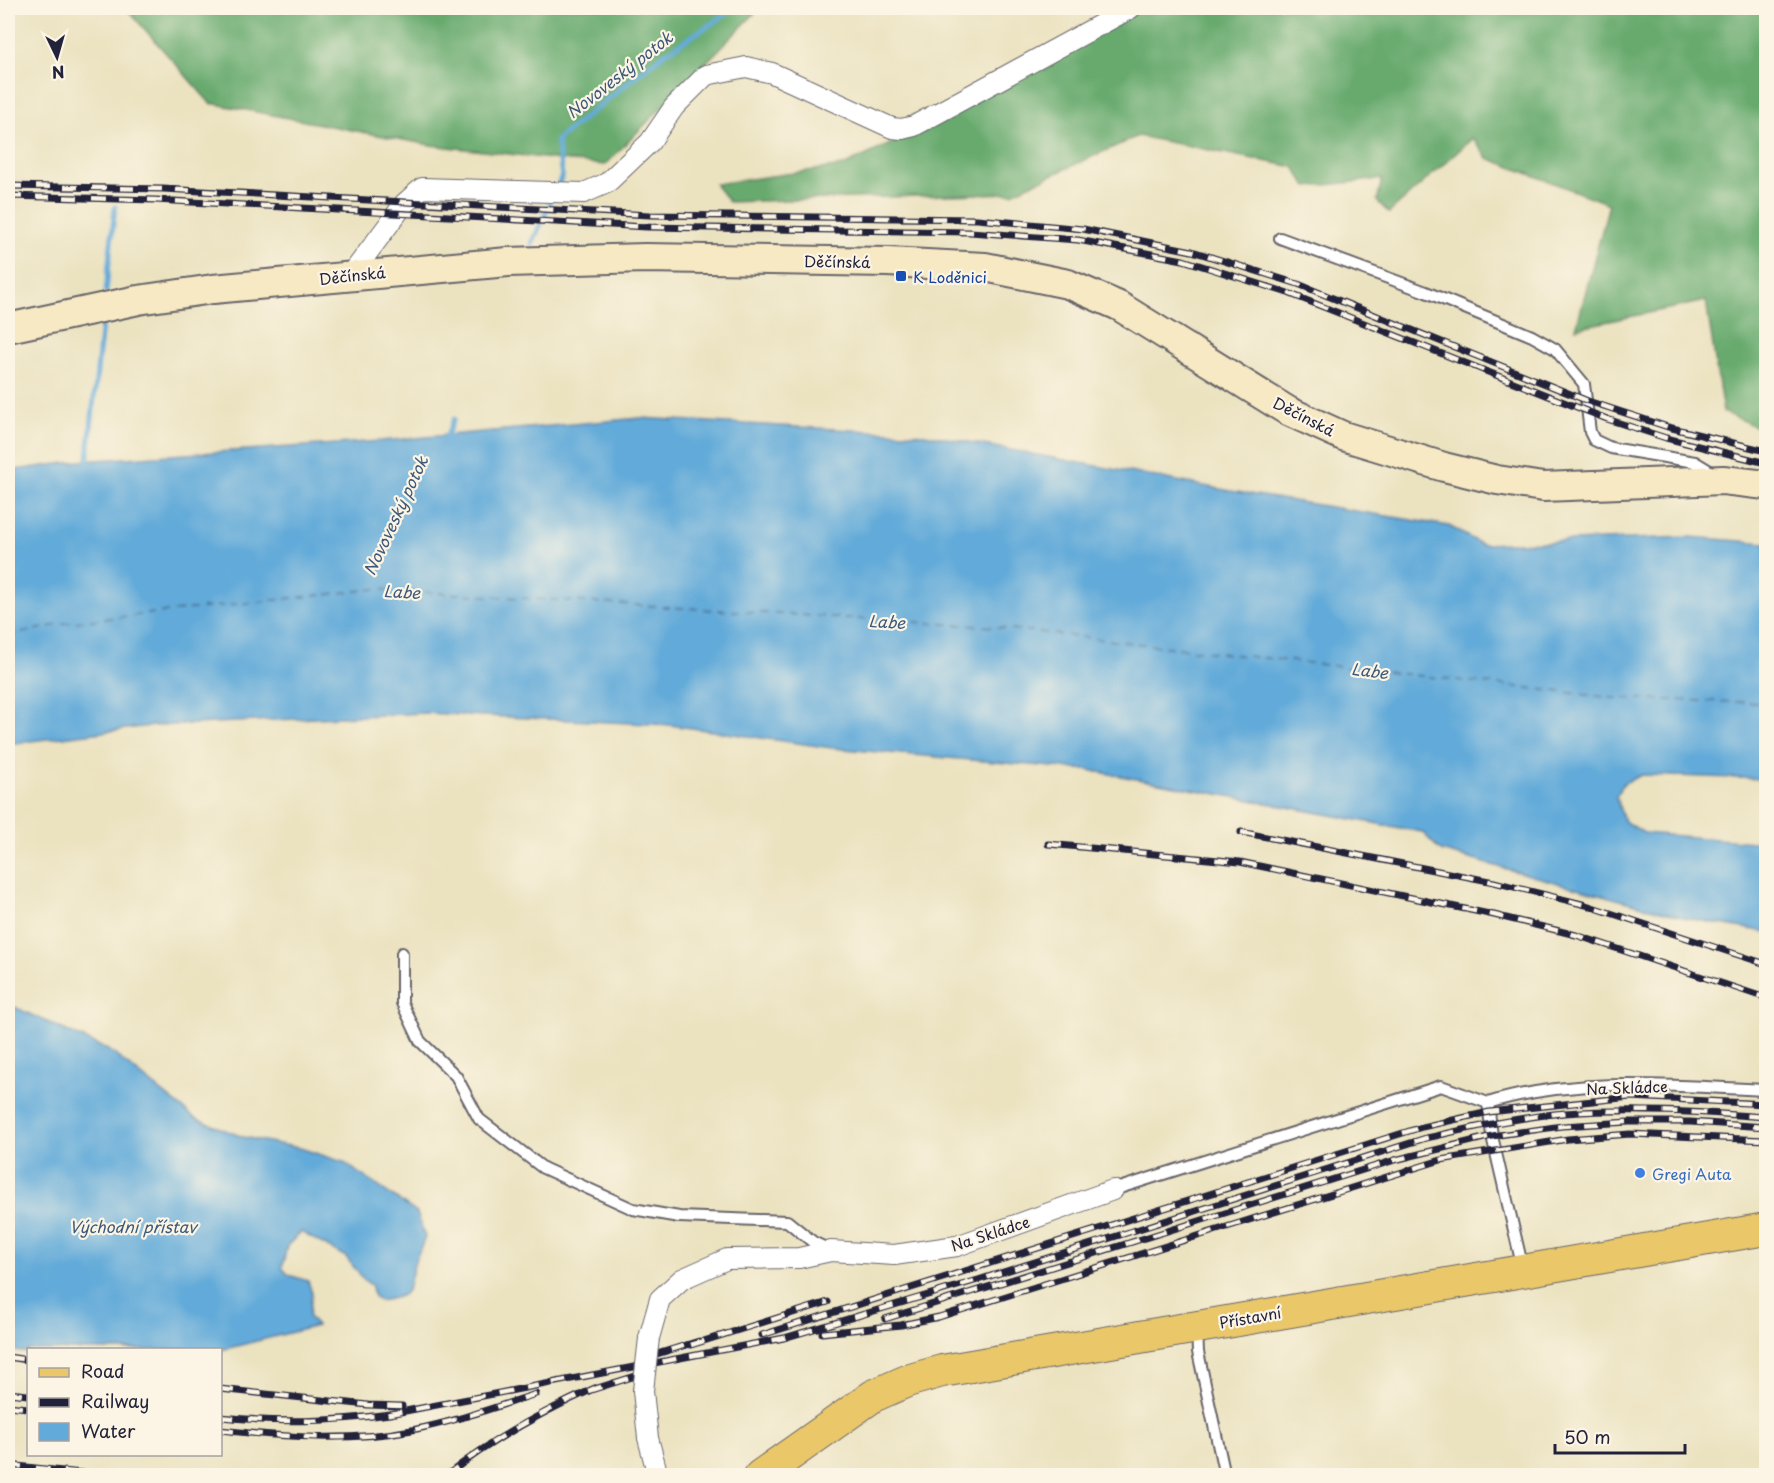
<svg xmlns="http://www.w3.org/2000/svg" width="1774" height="1483" viewBox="0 0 1774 1483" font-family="'Playpen Sans',sans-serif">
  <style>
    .forest { fill: #68aa6e; stroke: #456654; stroke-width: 1.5 }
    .water { fill: #62aad9; stroke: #42668a; stroke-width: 1.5 }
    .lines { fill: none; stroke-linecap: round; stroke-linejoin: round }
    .stream { stroke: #62aad9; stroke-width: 5 }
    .ferry { stroke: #3c587a; stroke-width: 1.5; stroke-dasharray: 8 6; stroke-linecap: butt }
    .service-casing { stroke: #68656a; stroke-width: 14 }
    .minor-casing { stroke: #68656a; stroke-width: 22 }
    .secondary-casing { stroke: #68656a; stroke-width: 32 }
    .primary-casing { stroke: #68656a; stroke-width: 34 }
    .service { stroke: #fff; stroke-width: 10 }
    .minor { stroke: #fff; stroke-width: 20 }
    .secondary { stroke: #f7e9c3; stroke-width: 28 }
    .primary { stroke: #eac769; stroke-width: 32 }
    .rail-casing { stroke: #22223b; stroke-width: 7 }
    .rail { stroke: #fcf5e5; stroke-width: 4.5; stroke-dasharray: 14; stroke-linecap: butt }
    .minor-bridge-casing { stroke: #68656a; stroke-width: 22; stroke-linecap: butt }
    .minor-bridge { stroke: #fff; stroke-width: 20 }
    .transit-dot { fill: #1a4fb4; stroke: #fcf5e5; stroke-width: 2 }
    .shop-dot { fill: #3f7fe0; stroke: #fcf5e5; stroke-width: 2 }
    .labels { text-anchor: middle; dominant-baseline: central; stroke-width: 4.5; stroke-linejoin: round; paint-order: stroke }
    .street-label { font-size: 15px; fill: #22223b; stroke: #fcf5e5 }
    .transit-label { font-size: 15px; fill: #164399; stroke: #fcf5e5; text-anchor: start }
    .shop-label { font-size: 15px; fill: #366cbe; stroke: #fcf5e5; text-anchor: start }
    .water-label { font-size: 16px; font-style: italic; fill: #3c587a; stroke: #fcf5e5 }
  </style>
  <rect width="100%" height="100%" fill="#fcf5e5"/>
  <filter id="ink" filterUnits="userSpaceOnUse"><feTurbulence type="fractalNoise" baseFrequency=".0167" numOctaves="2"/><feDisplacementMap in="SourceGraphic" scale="12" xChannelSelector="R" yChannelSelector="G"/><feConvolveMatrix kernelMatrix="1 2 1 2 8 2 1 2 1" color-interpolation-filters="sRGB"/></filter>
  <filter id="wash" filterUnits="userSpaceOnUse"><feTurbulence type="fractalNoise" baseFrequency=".008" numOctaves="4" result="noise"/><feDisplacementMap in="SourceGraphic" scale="24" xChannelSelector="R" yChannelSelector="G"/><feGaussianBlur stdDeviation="1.35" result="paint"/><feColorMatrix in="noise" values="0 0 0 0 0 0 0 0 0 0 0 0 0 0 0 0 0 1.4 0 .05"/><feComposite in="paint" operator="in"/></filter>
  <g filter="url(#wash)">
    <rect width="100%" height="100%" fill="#ebe2c0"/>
    <!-- forest -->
    <g class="forest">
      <path d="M126 8H760L605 165 430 145 210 103Z"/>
      <path d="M1143 8H1766V431L1723 412 1706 301 1576 328 1609 204 1487 158 1473 138 1389 213 1377 201 1382 179 1307 187 1294 167 1138 136 1012 193 729 202 715 184 843 166 903 138 1040 60Z"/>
    </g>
    <!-- water -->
    <g class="water">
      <path d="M640 418 925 434 1231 491 1449 526 1481 544 1690 537 1766 543V779L1642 775 1624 783 1616 797 1624 821 1644 833 1766 843V932L1686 918 1441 851 1422 832 1088 770 832 748 670 725 424 713 150 726 8 744V471L80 461 381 441Z"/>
      <path d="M8 1004 110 1051 195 1118 243 1137 300 1148 343 1162 417 1213 425 1237C422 1246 417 1255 414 1265 406 1293 413 1296 379 1301L373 1295 372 1286 363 1279 346 1257 301 1232 287 1246 282 1268 289 1275 308 1281 312 1293 309 1317 317 1326 221 1350H28V1353L8 1350Z"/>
    </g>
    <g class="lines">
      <!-- stream -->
      <g class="stream">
        <path d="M559 183 562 176 557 140 662 55 736 8"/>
        <path d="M532 244 550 203"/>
        <path d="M106 291 115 207"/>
        <path d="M445 440 454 419"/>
        <path d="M87 465 102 324"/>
      </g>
      <!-- ferry -->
      <path class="ferry" d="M8 636 65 623 375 589 994 627 1614 698 1766 703"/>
    </g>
  </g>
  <g filter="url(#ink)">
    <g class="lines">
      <!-- service casing -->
      <g class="service-casing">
        <g id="service">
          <path d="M1280 238 1426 292 1532 336 1555 349 1584 384 1590 432 1594 440 1611 448 1695 462 1713 473"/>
          <path d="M402 953V1003L420 1041 456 1076 479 1119 543 1168 633 1209 679 1217 787 1221 813 1242 828 1249"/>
          <path d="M1113 1190 1441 1086 1488 1103"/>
          <path d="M1523 1269 1492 1136 1488 1103C1576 1076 1676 1086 1766 1090"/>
          <path d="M1197 1329 1198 1352 1225 1476"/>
        </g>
      </g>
      <!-- minor casing -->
      <g class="minor-casing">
        <g id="minor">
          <path d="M351 275 404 204 422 188 584 193 607 183 650 142 674 107 706 75 746 67 772 73 892 128 902 129 914 126 1131 8"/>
          <path d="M649 1338 660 1299 682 1279 727 1259 799 1258 831 1251 894 1255 957 1246 1113 1190"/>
          <path d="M643 1391 648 1438 658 1476"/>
        </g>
      </g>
      <!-- secondary casing -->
      <g class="secondary-casing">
        <path id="secondary" d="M8 328 138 300 213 289 508 262 645 258 888 262 985 267 1068 284 1119 306 1288 411 1343 436 1444 467 1497 480 1543 487 1723 480 1766 485"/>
      </g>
      <!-- primary casing -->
      <g class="primary-casing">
        <path id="primary" d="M760 1476 873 1396 907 1381 942 1371 1766 1229"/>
      </g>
      <!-- service -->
      <use href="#service" class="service"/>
      <!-- minor -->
      <use href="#minor" class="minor"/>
      <!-- secondary -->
      <use href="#secondary" class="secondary"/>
      <!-- primary -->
      <use href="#primary" class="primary"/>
      <!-- rail casing -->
      <g class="rail-casing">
        <g id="rail">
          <path d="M8 186 163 189 650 215 977 219 1083 229 1192 251 1298 284 1588 401 1668 427 1766 451"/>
          <path d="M8 196 155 200 647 227 970 232 1078 240 1183 260 1288 293 1607 419 1666 438 1766 463"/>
          <path d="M1241 832 1494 882 1586 905 1766 964"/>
          <path d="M1048 844 1240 862 1494 915 1576 935 1766 998"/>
          <path d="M885 1319 1395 1160 1492 1136 1562 1126 1629 1122H1690L1766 1127"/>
          <path d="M822 1333 901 1325 939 1317 1441 1160 1568 1139 1630 1134 1766 1140"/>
          <path d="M762 1335 1422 1127 1489 1112 1631 1097 1766 1104"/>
          <path d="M691 1345 828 1302"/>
          <path d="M8 1357 28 1360"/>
          <path d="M644 1358 699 1341"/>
          <path d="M220 1389 368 1405 402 1406"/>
          <path d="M588 1391 645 1373"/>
          <path d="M8 1393 28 1395"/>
          <path d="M8 1406 28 1408"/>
          <path d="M220 1417C283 1423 328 1422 390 1414L784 1338 978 1280 1426 1138C1472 1128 1518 1117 1565 1113 1633 1108 1699 1112 1766 1117"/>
          <path d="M220 1430C284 1437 349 1442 412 1430 454 1422 495 1407 536 1394"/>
          <path d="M8 1465 109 1476"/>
          <path d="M446 1476C492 1439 542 1412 595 1388"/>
        </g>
      </g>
      <!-- rail -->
      <use href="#rail" class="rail"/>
      <!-- minor-bridge casing -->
      <g class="minor-bridge-casing">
        <path id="minor-bridge" d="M643 1391 649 1338"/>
      </g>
      <!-- minor-bridge -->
      <use href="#minor-bridge" class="minor-bridge"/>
    </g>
  </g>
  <!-- markers -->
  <rect class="transit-dot" x="895" y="270" width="12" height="12" rx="3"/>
  <circle class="shop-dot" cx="1640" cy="1173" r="6"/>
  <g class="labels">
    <!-- street labels -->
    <g class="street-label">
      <text transform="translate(837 261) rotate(1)">Děčínská</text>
      <text transform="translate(352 275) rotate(-6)">Děčínská</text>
      <text transform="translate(1304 416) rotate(27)">Děčínská</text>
      <text transform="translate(1627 1087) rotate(-2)">Na Skládce</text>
      <text transform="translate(990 1233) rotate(-18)">Na Skládce</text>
      <text transform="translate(1250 1317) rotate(-10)">Přístavní</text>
    </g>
    <!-- transit labels -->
    <g class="transit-label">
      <text x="913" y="276">K Loděnici</text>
    </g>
    <!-- shop labels -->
    <g class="shop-label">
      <text x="1652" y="1173">Gregi Auta</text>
    </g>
    <!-- water labels -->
    <g class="water-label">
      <text transform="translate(619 74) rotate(-38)">Novoveský potok</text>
      <text transform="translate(395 515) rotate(-65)">Novoveský potok</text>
      <text transform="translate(402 591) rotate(3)">Labe</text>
      <text transform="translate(887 621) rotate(3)">Labe</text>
      <text transform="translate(1370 670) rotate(7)">Labe</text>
      <text x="133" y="1226">Východní přístav</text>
    </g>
  </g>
  <!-- margin -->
  <rect width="1774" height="1483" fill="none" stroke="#fcf5e5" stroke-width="30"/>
  <!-- legend -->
  <rect x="27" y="1348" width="195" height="108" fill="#fcf5e5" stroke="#a5a1a1" stroke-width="1.5"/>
  <rect x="39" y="1368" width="30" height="9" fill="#eac769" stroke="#a5a1a1" stroke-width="1.5"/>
  <text x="81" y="1378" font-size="18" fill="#22223b">Road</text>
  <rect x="39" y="1398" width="30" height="9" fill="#22223b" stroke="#a5a1a1" stroke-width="1.5"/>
  <text x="81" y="1408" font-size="18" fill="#22223b">Railway</text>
  <rect x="39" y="1423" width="30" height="18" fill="#62aad9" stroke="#a5a1a1" stroke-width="1.5"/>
  <text x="81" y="1438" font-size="18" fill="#22223b">Water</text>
  <!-- north arrow -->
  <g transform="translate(57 57) rotate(175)" stroke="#fcf5e5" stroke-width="4.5" paint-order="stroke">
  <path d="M0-4.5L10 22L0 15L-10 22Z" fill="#22223b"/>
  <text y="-9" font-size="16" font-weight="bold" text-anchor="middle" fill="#22223b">N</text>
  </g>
  <!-- scale -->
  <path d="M1555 1444v9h130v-9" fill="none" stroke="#22223b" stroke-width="3"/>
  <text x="1564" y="1444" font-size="18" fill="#22223b" stroke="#fcf5e5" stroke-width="4.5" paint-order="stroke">50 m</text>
</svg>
